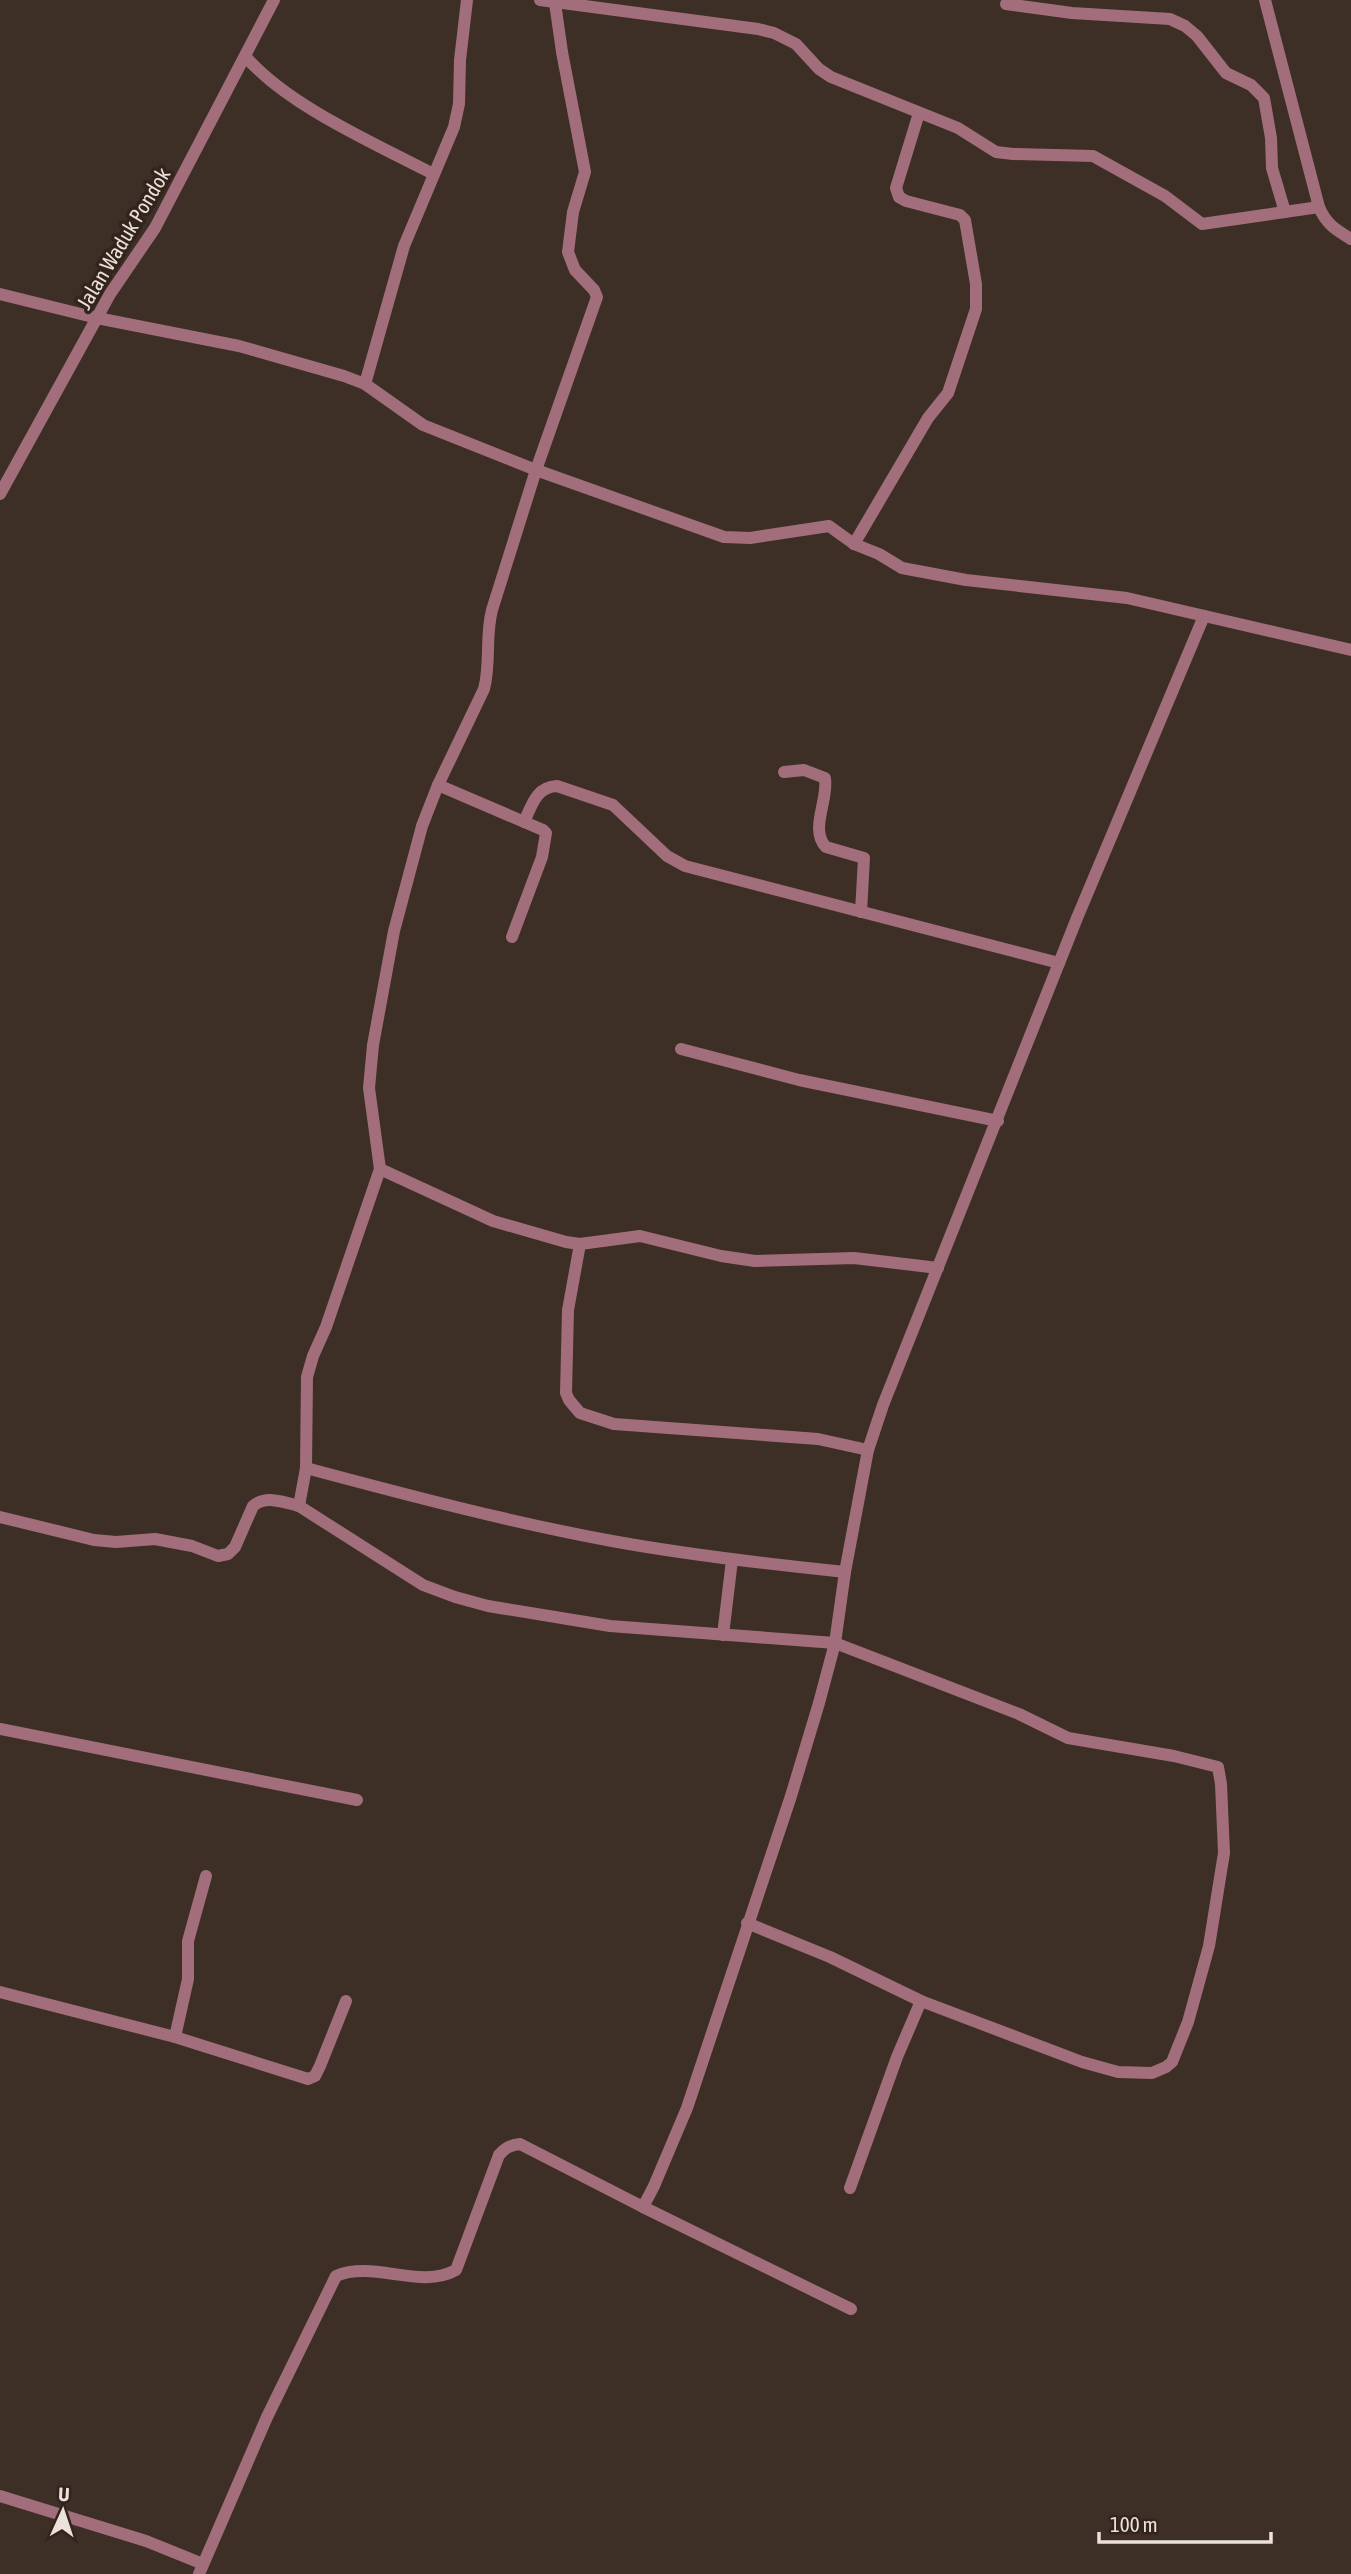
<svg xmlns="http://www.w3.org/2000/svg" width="1351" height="2574" viewBox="0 0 1351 2574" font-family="'Asap Condensed',sans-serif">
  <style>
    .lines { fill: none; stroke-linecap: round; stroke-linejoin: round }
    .minor { stroke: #a26e7c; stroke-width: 12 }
    .labels { text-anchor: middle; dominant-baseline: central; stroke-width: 7; stroke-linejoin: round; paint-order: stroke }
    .street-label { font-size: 21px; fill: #ece2dc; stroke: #33251c }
  </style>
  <rect width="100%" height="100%" fill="#3d2e26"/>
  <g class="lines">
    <!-- minor -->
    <g class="minor">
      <path d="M540 0 758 29 774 33 796 44 819 69 831 77 958 128 996 152 1013 154 1093 156 1165 196 1202 224 1319 207"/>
      <path d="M1265 0 1319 207C1326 224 1336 230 1351 239"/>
      <path d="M1006 4 1072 13 1170 19 1185 26 1197 36 1226 73 1251 85 1264 98 1271 138 1272 168 1285 212"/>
      <path d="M245 56C288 106 374 143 433 174"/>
      <path d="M0 294 97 318 239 346 344 376 365 384 423 425 536 470 724 537 750 538 829 526 854 544 879 554 902 568 966 580 1127 598 1351 650"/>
      <path d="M365 384 404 246 454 127 459 104 460 60 467 0"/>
      <path d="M0 494 110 294 155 228 274 0"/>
      <path d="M854 544 928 418 948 393 976 309V284L965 220 960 215 906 201 899 197 896 188 919 113"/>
      <path d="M784 772 804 770 825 778C829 799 809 830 826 847L864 858 861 912"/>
      <path d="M438 785 543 830 546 833 542 857 512 937"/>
      <path d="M524 822C532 805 536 787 557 786L613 805 667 856 685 866 1059 963"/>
      <path d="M681 1049 799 1080 998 1121"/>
      <path d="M380 1169 493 1221 566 1242 580 1244 640 1236 721 1256 755 1261 854 1258 938 1268"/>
      <path d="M580 1244 568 1310 566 1393 569 1400 580 1413 614 1424 818 1439 868 1450"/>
      <path d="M306 1468C407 1495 509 1522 612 1541 689 1555 767 1564 845 1572"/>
      <path d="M299 1506 306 1468 307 1377 313 1356 326 1327 380 1169 369 1088 373 1045 394 931 422 826 438 785 484 689C491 663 485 636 492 610L536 470 597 297 594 290 575 270 568 252 573 212 585 172 562 52 555 3"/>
      <path d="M0 1517 94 1540 116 1542 155 1539 192 1546 218 1556 228 1554 235 1547 253 1506C266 1495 284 1502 299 1506L423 1585 455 1597 488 1606 610 1626 835 1643 1019 1714 1068 1738 1174 1756 1218 1767 1221 1784 1224 1853 1209 1946 1188 2022 1172 2062 1166 2067 1152 2073 1118 2072 1082 2062 921 2001 830 1957 747 1923"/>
      <path d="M723 1635 732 1560"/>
      <path d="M0 1729 357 1800"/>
      <path d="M0 1992 175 2037 308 2079 315 2076 320 2066 346 2001"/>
      <path d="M175 2037 188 1979V1941L206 1876"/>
      <path d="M850 2188 897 2057 921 2001"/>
      <path d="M643 2207 851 2309"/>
      <path d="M0 2496 146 2541 203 2564"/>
      <path d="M199 2574 267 2417 336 2276C374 2260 420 2290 456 2270L499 2155C505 2148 510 2145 520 2144L643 2207 654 2186 687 2108 791 1796 819 1703 835 1643 845 1572 868 1450 883 1405 1077 918 1204 616"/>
    </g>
  </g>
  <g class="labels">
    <!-- street labels -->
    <g class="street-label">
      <text transform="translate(123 238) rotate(-59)">Jalan Waduk Pondok</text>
    </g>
  </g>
  <!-- north arrow -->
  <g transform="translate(63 2511) rotate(3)" stroke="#33251c" stroke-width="5" paint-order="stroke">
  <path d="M0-5L12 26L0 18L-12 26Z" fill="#ece2dc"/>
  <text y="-10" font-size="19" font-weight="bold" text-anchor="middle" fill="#ece2dc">U</text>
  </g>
  <!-- scale -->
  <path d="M1099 2532v10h172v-10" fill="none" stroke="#ece2dc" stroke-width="3.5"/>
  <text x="1110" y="2532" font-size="21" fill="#ece2dc" stroke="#33251c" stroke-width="5" paint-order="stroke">100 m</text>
</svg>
